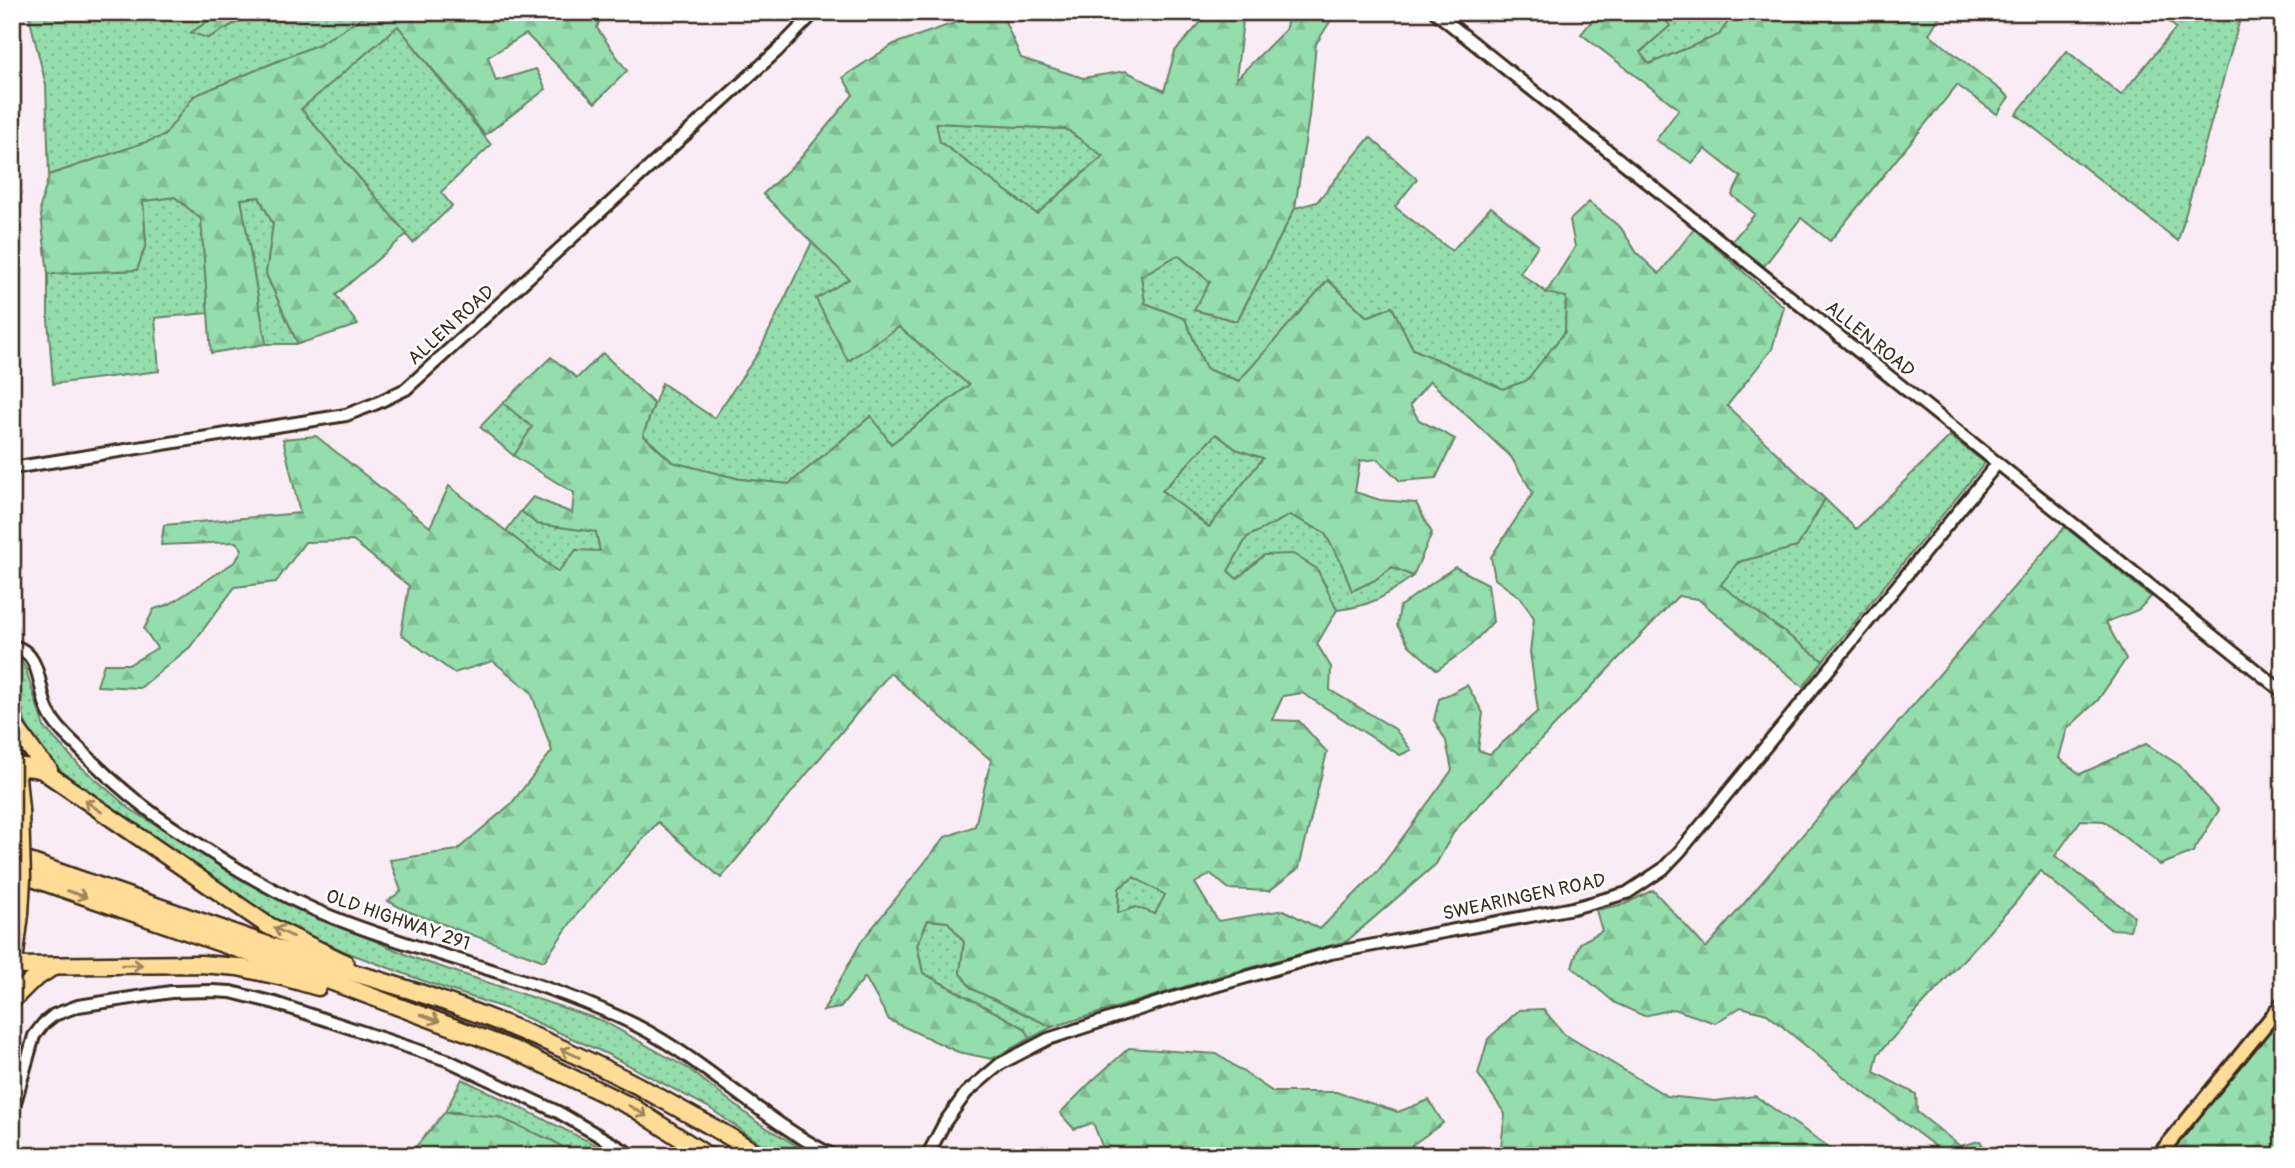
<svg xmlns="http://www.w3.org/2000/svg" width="2295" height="1168" viewBox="0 0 2295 1168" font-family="Pangolin,sans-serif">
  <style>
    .grass { fill: url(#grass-dots); stroke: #688466; stroke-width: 2 }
    .forest { fill: url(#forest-firs); stroke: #688466; stroke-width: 2; fill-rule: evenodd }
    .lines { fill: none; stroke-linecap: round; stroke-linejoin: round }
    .minor-casing { stroke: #3b2a1e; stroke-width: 16 }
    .major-casing { stroke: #3b2a1e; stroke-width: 18 }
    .highway-casing { stroke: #3b2a1e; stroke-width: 21 }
    .minor { stroke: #fff; stroke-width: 10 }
    .major { stroke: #ffdd96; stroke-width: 12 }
    .highway { stroke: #ffdd96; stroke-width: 16 }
    .highway-bridge-casing { stroke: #3b2a1e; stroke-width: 21; stroke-linecap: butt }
    .highway-bridge { stroke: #ffdd96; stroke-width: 16 }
    .oneway { stroke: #9d845a }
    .labels { text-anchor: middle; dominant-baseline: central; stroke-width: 5; stroke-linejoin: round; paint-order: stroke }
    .street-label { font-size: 19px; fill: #3b2a1e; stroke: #fff }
  </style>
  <defs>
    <pattern id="grass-dots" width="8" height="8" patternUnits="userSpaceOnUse" patternTransform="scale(1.75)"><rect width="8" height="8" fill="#94ddad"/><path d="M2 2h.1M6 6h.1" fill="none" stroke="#80be94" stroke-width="1.8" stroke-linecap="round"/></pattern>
    <pattern id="forest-firs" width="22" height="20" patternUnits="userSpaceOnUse" patternTransform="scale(1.75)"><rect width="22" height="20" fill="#94ddad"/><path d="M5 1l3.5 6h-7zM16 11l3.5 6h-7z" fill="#80be94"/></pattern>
  </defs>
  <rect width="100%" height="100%" fill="#faecf5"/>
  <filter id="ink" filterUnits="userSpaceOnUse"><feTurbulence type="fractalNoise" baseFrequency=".0143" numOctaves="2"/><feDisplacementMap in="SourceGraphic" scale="14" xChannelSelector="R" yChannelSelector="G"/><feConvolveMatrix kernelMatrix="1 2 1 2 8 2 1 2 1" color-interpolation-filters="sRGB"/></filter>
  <g filter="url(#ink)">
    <!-- grass -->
    <g class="grass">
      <path d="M28 12H221L192 32 208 38 256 12H369V14L319 44 194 96 164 136 49 175 46 85Z"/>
      <path d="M1660 12H1735L1719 35 1649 64 1640 53 1669 26Z"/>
      <path d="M2157 12H2242L2178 241 2016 114 2067 51 2121 95 2176 28Z"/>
      <path d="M398 26 491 145 441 192 452 206 413 243 301 109Z"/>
      <path d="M935 123 1066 129 1103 156 1037 214 940 142Z"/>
      <path d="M1370 137 1417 179 1395 207 1452 251 1491 207 1538 245 1520 273 1546 292 1566 297 1565 332 1526 381 1503 389 1413 349 1392 307 1367 317 1328 280 1240 381 1206 369 1185 319 1145 303 1141 276 1178 255 1210 282 1195 310 1237 321 1295 208 1317 202Z"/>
      <path d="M175 197 201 219 208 313 155 318 159 371 53 384 48 319V274L137 270 146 244 143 201Z"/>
      <path d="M259 197 273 224 266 274 298 344H266L241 199Z"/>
      <path d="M812 242 850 279 848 361 899 327 970 385 891 444 871 416 789 484 740 479 672 462 643 435 662 383 714 418 759 352Z"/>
      <path d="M503 403 533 427 514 456 480 427Z"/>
      <path d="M1216 434 1236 449 1263 458 1209 527 1162 491Z"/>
      <path d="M1950 436 1985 463 1823 661 1720 585 1738 562 1797 547 1825 499 1856 529Z"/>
      <path d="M521 511 537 524 596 531 600 551 558 573 506 531Z"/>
      <path d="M1290 515 1324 532 1340 560 1352 591 1375 580 1392 567 1413 576C1386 596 1372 606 1337 610L1317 569 1264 555 1237 579 1228 571 1247 537Z"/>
      <path d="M12 659 20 660 25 667 44 727 79 765 130 809 254 885 296 909 341 926 414 958 603 1021 689 1069 757 1122 814 1156H779L708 1107 607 1054 507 1009 432 984 346 952 274 920 119 815 61 771 41 750 26 724 12 676Z"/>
      <path d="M1134 877 1166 895 1155 914H1118L1119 888Z"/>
      <path d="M928 920 948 922 964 942 960 973 972 989 1052 1027 1031 1038 1024 1028 923 973 917 945Z"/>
      <path d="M462 1079 606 1150 615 1156H575L553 1141 460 1112H445Z"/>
    </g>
    <!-- forest -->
    <g class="forest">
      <path d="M221 12H256L208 38 191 33Z"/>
      <path d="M369 12H602L597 28 627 71 595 103 526 34 488 57 496 81 536 69 546 89 485 135 398 26 301 109 407 234 336 295 358 325 298 344 266 274 273 224 259 197 241 199 266 344 211 353 201 219 175 197 143 201 146 244 137 270 48 274 40 207 49 175 164 136 194 96 319 44 369 14Z"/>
      <path d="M986 12H1001L1021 58 1083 78 1126 71 1164 91 1175 51 1210 12H1244L1236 79 1285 30 1290 12H1336L1316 44 1309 116 1295 208 1237 321 1194 310 1210 282 1178 255 1141 276 1145 303 1185 319 1206 369 1239 381 1328 280 1367 317 1392 307 1413 349 1503 389 1526 381 1565 332 1566 297 1546 293 1575 247 1570 220 1589 202 1621 228 1637 253 1659 274 1694 229 1784 307 1772 349 1727 406 1825 499 1797 547 1738 562 1721 585 1823 661 1803 687 1698 599 1678 596 1455 830 1436 864 1347 941 1220 976 1052 1027 972 989 960 973 964 942 948 922 928 920 917 945 923 973 1024 1028 1031 1038 992 1059 958 1052 889 1020 865 977 840 1008 823 1011 861 942 945 837 975 826 991 760 890 673 721 878 658 822 577 914 544 961 407 911 388 901 401 891 390 860 457 850 511 804 552 751 531 692 493 661 454 673 401 634 409 586 353 541 305 542 276 582 235 587 190 647 140 688 97 686 104 664H130L157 648 144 629 154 609 170 604 236 561 242 549 236 542 161 545 164 525 300 513 283 439 316 436 430 527 449 486 558 572 576 550 600 551 596 532 537 524 521 511 533 497 572 513 574 493 514 456 532 427 503 403 551 357 577 378 603 353 654 404 643 435 672 462 740 479 789 484 871 416 891 444 969 385 899 327 848 361 816 299 849 279 763 194 799 160 853 95 843 77 894 44ZM936 123 1066 129 1103 156 1037 214 940 142ZM1430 381 1511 457 1533 493 1491 557 1495 579 1521 598 1534 618 1530 652 1538 711 1490 754 1478 750 1483 713 1467 685 1439 699 1434 720 1446 741 1452 770 1378 871 1320 929 1284 910 1218 921 1195 883 1211 874 1229 889 1269 891 1299 868 1327 752 1299 721 1272 720 1283 696 1302 693 1400 755 1411 750 1395 729 1330 690 1331 667 1317 644 1337 610 1317 569 1293 554 1264 555 1237 579 1228 571 1247 537 1290 515 1324 532 1340 560 1352 591 1375 580 1392 567 1413 576 1432 533 1416 503 1380 500 1355 492 1360 461 1378 459 1400 481 1436 478 1455 439 1419 420 1410 405ZM1216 434 1236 449 1263 458 1209 527 1162 491ZM1134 877 1165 895 1155 914 1136 907 1118 913 1119 888Z"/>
      <path d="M1599 12H1660L1670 26 1640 52 1649 64 1719 35 1735 12H1942L1929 34 2009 97 1997 114 1957 85 1830 241 1801 218 1764 266 1732 241 1755 214 1732 195 1741 177 1705 149 1692 163 1656 140 1679 109 1581 34Z"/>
      <path d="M2065 527 2151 597 2138 610 2106 622 2126 659 2098 700 2067 729 2059 758 2080 774 2146 744 2179 765 2219 810 2193 852 2160 865 2104 821 2081 820 2055 856 2134 916 2130 930 2110 929 2040 871 2015 903 1878 1054 1874 1072 1916 1094 1917 1112 1960 1146 1980 1141 1990 1156H1948L1855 1086 1767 1014 1741 1007 1715 1023 1674 1009 1644 1016 1615 1003 1572 967 1580 943 1602 931 1596 910 1625 904 1653 890 1706 948Z"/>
      <path d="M1455 567 1488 584 1493 622 1467 649 1437 670 1409 645 1397 625 1400 606Z"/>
      <path d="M1543 1009 1564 1034 1667 1096 1715 1101 1755 1096 1842 1156H1492L1501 1146 1505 1114 1478 1074 1488 1039 1519 1010Z"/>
      <path d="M2283 1016V1156H2168Z"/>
      <path d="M1129 1048 1217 1054 1273 1092H1336L1398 1112 1429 1100 1443 1123 1412 1145 1419 1156H1106L1093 1123 1074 1129 1060 1113 1092 1081Z"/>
      <path d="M445 1112 498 1117 553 1141 575 1156H408Z"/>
    </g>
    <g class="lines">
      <!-- minor casing -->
      <g class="minor-casing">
        <g id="minor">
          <path d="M1435 12 2283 692"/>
          <path d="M12 468 346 415 377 403 406 389 777 51 815 12"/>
          <path d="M12 646C42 651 38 690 48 711 55 726 68 737 79 748 110 780 142 808 180 832 228 864 278 896 332 917 427 955 528 975 621 1018 699 1053 757 1118 834 1156"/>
          <path d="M12 1113 34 1036 43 1024 54 1015 78 1006 171 992 212 991 231 992 275 1003 447 1060 558 1112 634 1156"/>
          <path d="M927 1156 945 1122 966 1093 1000 1064 1048 1039 1173 998 1331 953 1573 908 1627 893 1663 869 1681 850 1997 464"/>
        </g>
      </g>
      <!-- major casing -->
      <g class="major-casing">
        <g id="major">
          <path d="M12 742 16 766"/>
          <path d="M2158 1156 2283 1003"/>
        </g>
      </g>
      <!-- highway casing -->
      <g class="highway-casing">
        <g id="highway">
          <path d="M12 722 37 757 49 770"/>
          <path d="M12 764C21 769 32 766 42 770L267 925 345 963"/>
          <path d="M16 766 20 809"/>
          <path d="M12 856 328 966C451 998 570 1046 680 1109 706 1124 735 1138 759 1156"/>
          <path d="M12 871 322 978 514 1050 634 1108 708 1156"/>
          <path d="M12 966 201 964 238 967 283 977 318 987"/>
          <path d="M12 979 20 914"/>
          <path d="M12 1000 30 982 54 966"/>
        </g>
      </g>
      <!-- minor -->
      <use href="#minor" class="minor"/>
      <!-- major -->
      <use href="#major" class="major"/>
      <!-- highway -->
      <use href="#highway" class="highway"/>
      <!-- highway-bridge casing -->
      <g class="highway-bridge-casing">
        <path id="highway-bridge" d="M20 914 22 879 20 809"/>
      </g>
      <!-- highway-bridge -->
      <use href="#highway-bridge" class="highway-bridge"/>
    </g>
    <!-- one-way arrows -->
    <defs><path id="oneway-shaft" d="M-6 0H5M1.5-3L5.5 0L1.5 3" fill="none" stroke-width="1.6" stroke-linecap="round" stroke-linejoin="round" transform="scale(1.75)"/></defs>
    <g class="oneway">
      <use href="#oneway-shaft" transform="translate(93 806) rotate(-145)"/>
      <use href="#oneway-shaft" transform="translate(77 894) rotate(19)"/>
      <use href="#oneway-shaft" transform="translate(283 932) rotate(-154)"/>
      <use href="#oneway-shaft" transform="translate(132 965) rotate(-1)"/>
      <use href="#oneway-shaft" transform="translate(430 1018) rotate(21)"/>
      <use href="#oneway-shaft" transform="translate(570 1053) rotate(-155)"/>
      <use href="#oneway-shaft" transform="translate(638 1111) rotate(31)"/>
    </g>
  </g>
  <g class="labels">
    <!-- street labels -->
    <g class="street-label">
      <text transform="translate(451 325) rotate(-42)">ALLEN ROAD</text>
      <text transform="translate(1870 339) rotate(39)">ALLEN ROAD</text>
      <text transform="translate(1524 897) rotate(-12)">SWEARINGEN ROAD</text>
      <text transform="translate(398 920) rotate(19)">OLD HIGHWAY 291</text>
    </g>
  </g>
  <!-- margin -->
  <rect width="2295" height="1168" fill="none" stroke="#fff" stroke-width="42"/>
  <rect x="21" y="21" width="2253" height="1126" fill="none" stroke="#3b2a1e" stroke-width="2.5" filter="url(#ink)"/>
</svg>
